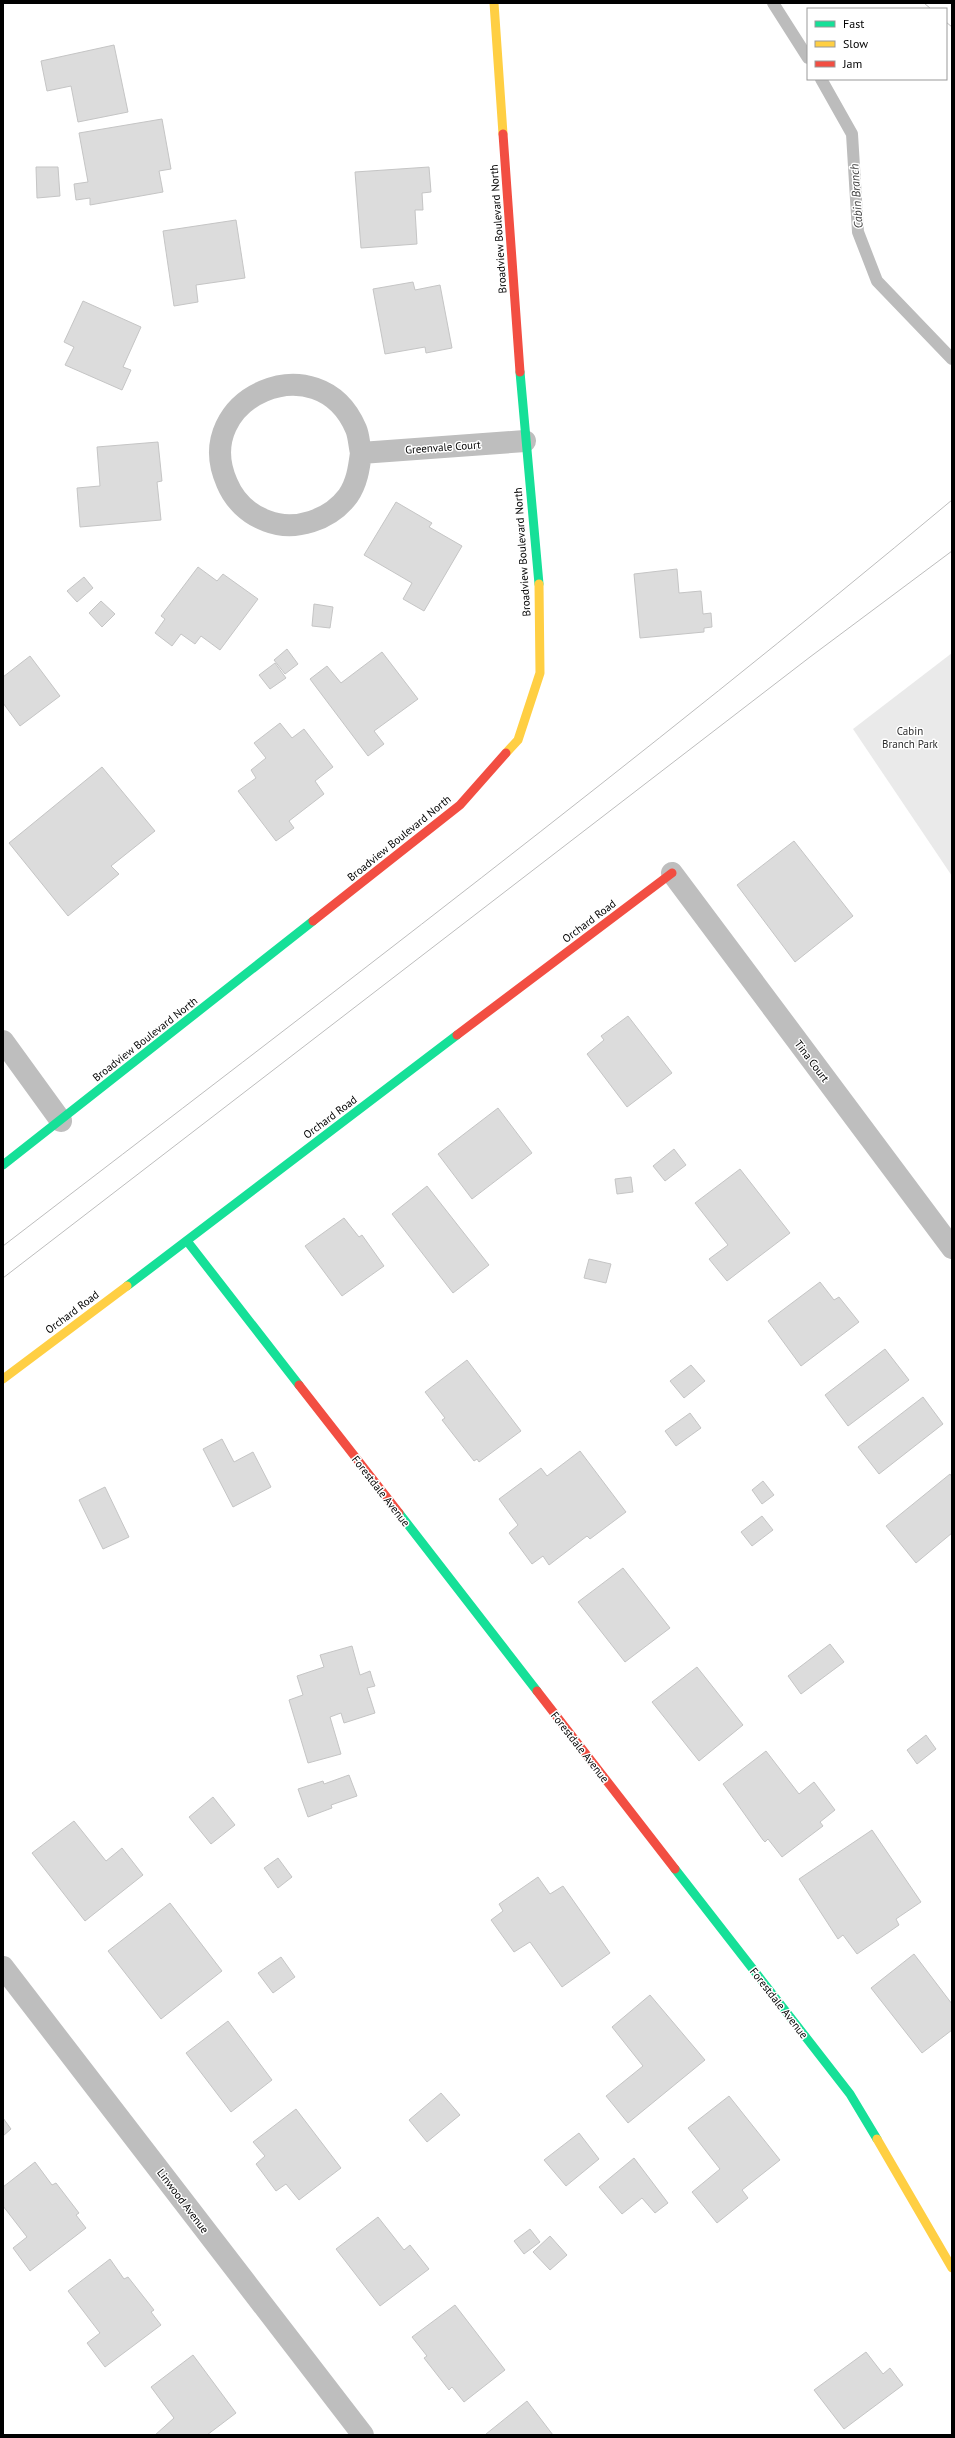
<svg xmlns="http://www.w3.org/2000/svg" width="955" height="2438" viewBox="0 0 955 2438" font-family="'PT Sans',sans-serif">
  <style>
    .green { fill: #eaeaea }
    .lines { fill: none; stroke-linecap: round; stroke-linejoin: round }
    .stream { stroke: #bcbcbc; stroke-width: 12 }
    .building { fill: #dcdcdc; stroke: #c5c5c5 }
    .street { stroke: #bebebe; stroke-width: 22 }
    .fast { stroke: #16e098; stroke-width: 9 }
    .slow { stroke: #ffcf43; stroke-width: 9 }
    .jam { stroke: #f24e42; stroke-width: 9 }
    .tram { stroke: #bdbdbd; stroke-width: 1 }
    .labels { text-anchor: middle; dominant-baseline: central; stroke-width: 3; stroke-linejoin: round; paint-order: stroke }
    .street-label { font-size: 11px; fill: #000; stroke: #fff }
    .park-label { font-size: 11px; fill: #2f2f2f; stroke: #fff }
    .water-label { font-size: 12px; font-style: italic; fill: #404040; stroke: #fff }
  </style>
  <rect width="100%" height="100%" fill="#fff"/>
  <!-- green -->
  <path class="green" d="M952 653V876L853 729Z"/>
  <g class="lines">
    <!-- stream -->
    <g class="stream">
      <path d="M773 3 808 58"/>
      <path d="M821 79 852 134 858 232 877 281 952 359"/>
    </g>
  </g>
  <!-- building -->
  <g class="building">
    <path d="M114 45 128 112 78 122 71 86 47 91 41 61Z"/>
    <path d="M162 119 171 169 159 171 163 192 90 205V198L76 200 74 184 88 182 79 133Z"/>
    <path d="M36 167H58L60 196 37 198Z"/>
    <path d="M429 167 431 192 422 193 423 210H415L417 244 361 248 355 172Z"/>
    <path d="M236 220 245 278 196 285 198 302 174 306 163 231Z"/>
    <path d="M413 282 415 290 440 285 452 348 426 353 425 347 385 354 373 289Z"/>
    <path d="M83 301 141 327 123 367 131 370 122 390 65 365 74 347 64 342Z"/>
    <path d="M158 442 162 481 157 482 161 520 80 527 77 488 100 486 97 447Z"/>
    <path d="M396 502 432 523 429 527 462 546 424 611 403 599 412 583 364 555Z"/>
    <path d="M198 567 217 581 223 574 258 599 220 650 201 636 195 644 181 634 172 646 155 633 165 619 161 616Z"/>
    <path d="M677 569 679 593 701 591 703 614 711 613 712 627 704 628V632L640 638 634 574Z"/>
    <path d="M84 577 93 588 77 602 67 591Z"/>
    <path d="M101 601 115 614 102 627 89 613Z"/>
    <path d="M314 604 333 607 330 628 312 626Z"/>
    <path d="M287 649 298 664 285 674 274 660Z"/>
    <path d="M382 652 418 699 374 731 384 744 368 756 310 679 327 666 341 683Z"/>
    <path d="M30 656 60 696 20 726 3 703V677Z"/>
    <path d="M275 663 286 678 270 689 259 675Z"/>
    <path d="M280 723 292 738 304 729 333 767 315 781 324 794 289 821 294 828 276 841 238 791 256 778 251 770 266 758 254 743Z"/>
    <path d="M102 767 155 831 111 866 119 874 68 916 9 843Z"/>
    <path d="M794 841 853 916 795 962 737 885Z"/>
    <path d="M628 1016 672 1073 627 1107 587 1054 604 1040 601 1036Z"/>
    <path d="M498 1108 532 1153 472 1199 438 1154Z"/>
    <path d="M674 1149 686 1165 665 1181 653 1166Z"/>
    <path d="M740 1169 790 1233 727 1281 709 1259 728 1245 695 1203Z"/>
    <path d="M631 1177 633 1192 617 1194 615 1179Z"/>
    <path d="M427 1186 489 1265 453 1293 392 1214Z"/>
    <path d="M344 1218 359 1237 362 1235 384 1266 342 1296 305 1246Z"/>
    <path d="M589 1259 611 1264 606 1283 584 1278Z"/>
    <path d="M820 1282 834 1300 839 1297 859 1322 801 1366 768 1321Z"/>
    <path d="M885 1349 909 1380 848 1426 825 1395Z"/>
    <path d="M467 1360 521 1431 479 1462 477 1459 474 1461 442 1420 445 1418 425 1392Z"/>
    <path d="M691 1365 705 1381 684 1398 670 1381Z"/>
    <path d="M923 1397 943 1424 879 1474 858 1447Z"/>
    <path d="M690 1413 701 1428 676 1446 665 1431Z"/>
    <path d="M222 1439 234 1462 253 1452 271 1487 233 1507 203 1449Z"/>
    <path d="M580 1451 626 1512 590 1539 587 1536 549 1565 543 1556 532 1564 509 1533 518 1525 499 1499 541 1468 547 1476Z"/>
    <path d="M950 1474 952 1477V1533L916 1563 886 1526Z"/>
    <path d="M763 1481 774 1495 762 1504 752 1490Z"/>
    <path d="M105 1487 129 1537 103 1549 79 1500Z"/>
    <path d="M762 1516 773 1530 752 1546 741 1532Z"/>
    <path d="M623 1568 670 1628 625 1662 578 1602Z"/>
    <path d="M830 1644 844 1662 801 1694 788 1676Z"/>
    <path d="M352 1646 360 1675 370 1671 373 1681 375 1686 367 1688 375 1713 344 1723 341 1713 330 1717 341 1754 308 1763 289 1700 303 1695 297 1676 324 1667 320 1655Z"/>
    <path d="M697 1667 743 1725 699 1761 652 1702Z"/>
    <path d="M926 1735 936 1749 917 1764 907 1750Z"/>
    <path d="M766 1751 799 1794 814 1782 835 1810 820 1822 823 1826 782 1857 768 1839 765 1842 763 1840 723 1784Z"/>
    <path d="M349 1775 357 1796 331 1805 332 1808 308 1817 298 1789 323 1781 324 1784Z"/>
    <path d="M213 1797 235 1825 211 1844 189 1817Z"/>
    <path d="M74 1821 106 1861 122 1848 143 1875 85 1921 32 1853Z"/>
    <path d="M872 1830 921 1902 896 1919 899 1925 857 1954 843 1935 838 1939 799 1879Z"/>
    <path d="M278 1858 292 1877 278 1888 264 1868Z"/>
    <path d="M538 1877 550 1894 563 1886 610 1953 562 1987 530 1942 514 1952 491 1920 503 1911 499 1904Z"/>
    <path d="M170 1903 222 1971 161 2019 108 1951Z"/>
    <path d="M914 1954 952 2004V2030L922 2053 871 1988Z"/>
    <path d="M281 1957 295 1977 273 1993 258 1973Z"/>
    <path d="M650 1995 705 2060 628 2123 606 2096 643 2066 612 2027Z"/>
    <path d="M228 2021 272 2080 231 2112 186 2053Z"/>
    <path d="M441 2093 460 2115 427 2142 409 2120Z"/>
    <path d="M729 2096 780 2160 742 2190 748 2198 717 2223 692 2192 720 2169 688 2128Z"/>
    <path d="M296 2109 341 2168 299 2200 286 2184 276 2191 256 2164 265 2156 253 2142Z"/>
    <path d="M3 2118 11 2129 3 2136Z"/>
    <path d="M579 2133 599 2159 566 2186 544 2160Z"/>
    <path d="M634 2158 668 2203 655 2213 642 2198 622 2214 599 2187Z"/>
    <path d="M35 2162 52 2185 56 2183 79 2213 76 2215 86 2228 30 2271 13 2248 27 2237 3 2206V2187Z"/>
    <path d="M378 2217 404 2250 410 2245 429 2269 380 2306 336 2249Z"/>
    <path d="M530 2229 540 2242 524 2254 514 2241Z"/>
    <path d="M550 2236 567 2255 550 2270 533 2252Z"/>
    <path d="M110 2259 124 2279 128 2277 154 2310 151 2312 161 2325 105 2367 87 2343 100 2333 68 2291Z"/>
    <path d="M455 2305 505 2370 464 2402 452 2387 449 2390 424 2358 427 2356 412 2337Z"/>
    <path d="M866 2352 883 2374 890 2368 903 2385 844 2429 814 2390Z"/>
    <path d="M193 2355 236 2413 207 2435H155L174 2418 151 2387Z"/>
    <path d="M527 2401 553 2435H487L486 2434Z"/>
  </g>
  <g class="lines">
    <!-- street -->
    <g class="street">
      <path d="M361 453C359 468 357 483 348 496 330 520 295 532 267 521 248 514 234 500 227 483 189 398 319 341 356 429 359 436 359 445 361 453L525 441"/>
      <path d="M672 873 952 1248"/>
      <path d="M3 1041 61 1121"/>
      <path d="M3 1967 363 2435"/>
    </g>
    <!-- fast -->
    <g class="fast">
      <path d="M520 372 539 584"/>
      <path d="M3 1165 313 921"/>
      <path d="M187 1241 299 1385"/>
      <path d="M127 1286 457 1035"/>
      <path d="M399 1513 537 1691"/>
      <path d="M675 1869 850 2094 877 2139"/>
    </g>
    <!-- slow -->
    <g class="slow">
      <path d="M494 3 503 134"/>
      <path d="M506 753 518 740 540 673 539 584"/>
      <path d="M3 1379 127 1286"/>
      <path d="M877 2139 952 2268"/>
    </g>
    <!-- jam -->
    <g class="jam">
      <path d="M503 134 520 372"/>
      <path d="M313 921 460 805 506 753"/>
      <path d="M457 1035 672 873"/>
      <path d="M299 1385 399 1513"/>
      <path d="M537 1691 675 1869"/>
    </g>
    <!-- tram -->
    <g class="tram">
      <path d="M924 3 931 9"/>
      <path d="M946 22 952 27"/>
      <path d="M3 1246C322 1001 643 758 952 500"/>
      <path d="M3 1278 810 657 952 551"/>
    </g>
  </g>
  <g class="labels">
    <!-- street labels -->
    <g class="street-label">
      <text transform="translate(498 229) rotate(-94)">Broadview Boulevard North</text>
      <text transform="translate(443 447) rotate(-4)">Greenvale Court</text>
      <text transform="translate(522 552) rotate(-94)">Broadview Boulevard North</text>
      <text transform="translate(399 838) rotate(-39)">Broadview Boulevard North</text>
      <text transform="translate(589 921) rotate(-37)">Orchard Road</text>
      <text transform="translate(145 1039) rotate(-38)">Broadview Boulevard North</text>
      <text transform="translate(812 1061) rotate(53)">Tina Court</text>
      <text transform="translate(330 1117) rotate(-37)">Orchard Road</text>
      <text transform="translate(72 1312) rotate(-37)">Orchard Road</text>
      <text transform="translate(381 1491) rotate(52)">Forestdale Avenue</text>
      <text transform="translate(580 1747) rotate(52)">Forestdale Avenue</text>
      <text transform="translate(779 2003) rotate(52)">Forestdale Avenue</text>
      <text transform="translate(183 2201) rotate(53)">Linwood Avenue</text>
    </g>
    <!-- park labels -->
    <g class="park-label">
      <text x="910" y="731">Cabin<tspan x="910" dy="13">Branch Park</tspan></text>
    </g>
    <!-- water labels -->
    <g class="water-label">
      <text transform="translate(856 196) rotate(-94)">Cabin Branch</text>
    </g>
  </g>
  <!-- border -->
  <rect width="955" height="2438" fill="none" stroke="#000000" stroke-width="8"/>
  <!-- legend -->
  <rect x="807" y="8" width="140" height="72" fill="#ffffff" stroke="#999999"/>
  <rect x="815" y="21" width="20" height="6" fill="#16e098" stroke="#999999"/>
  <text x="843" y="28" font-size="12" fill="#000000">Fast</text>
  <rect x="815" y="41" width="20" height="6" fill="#ffcf43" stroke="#999999"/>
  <text x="843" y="48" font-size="12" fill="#000000">Slow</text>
  <rect x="815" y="61" width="20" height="6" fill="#f24e42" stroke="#999999"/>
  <text x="843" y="68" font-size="12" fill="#000000">Jam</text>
</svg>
